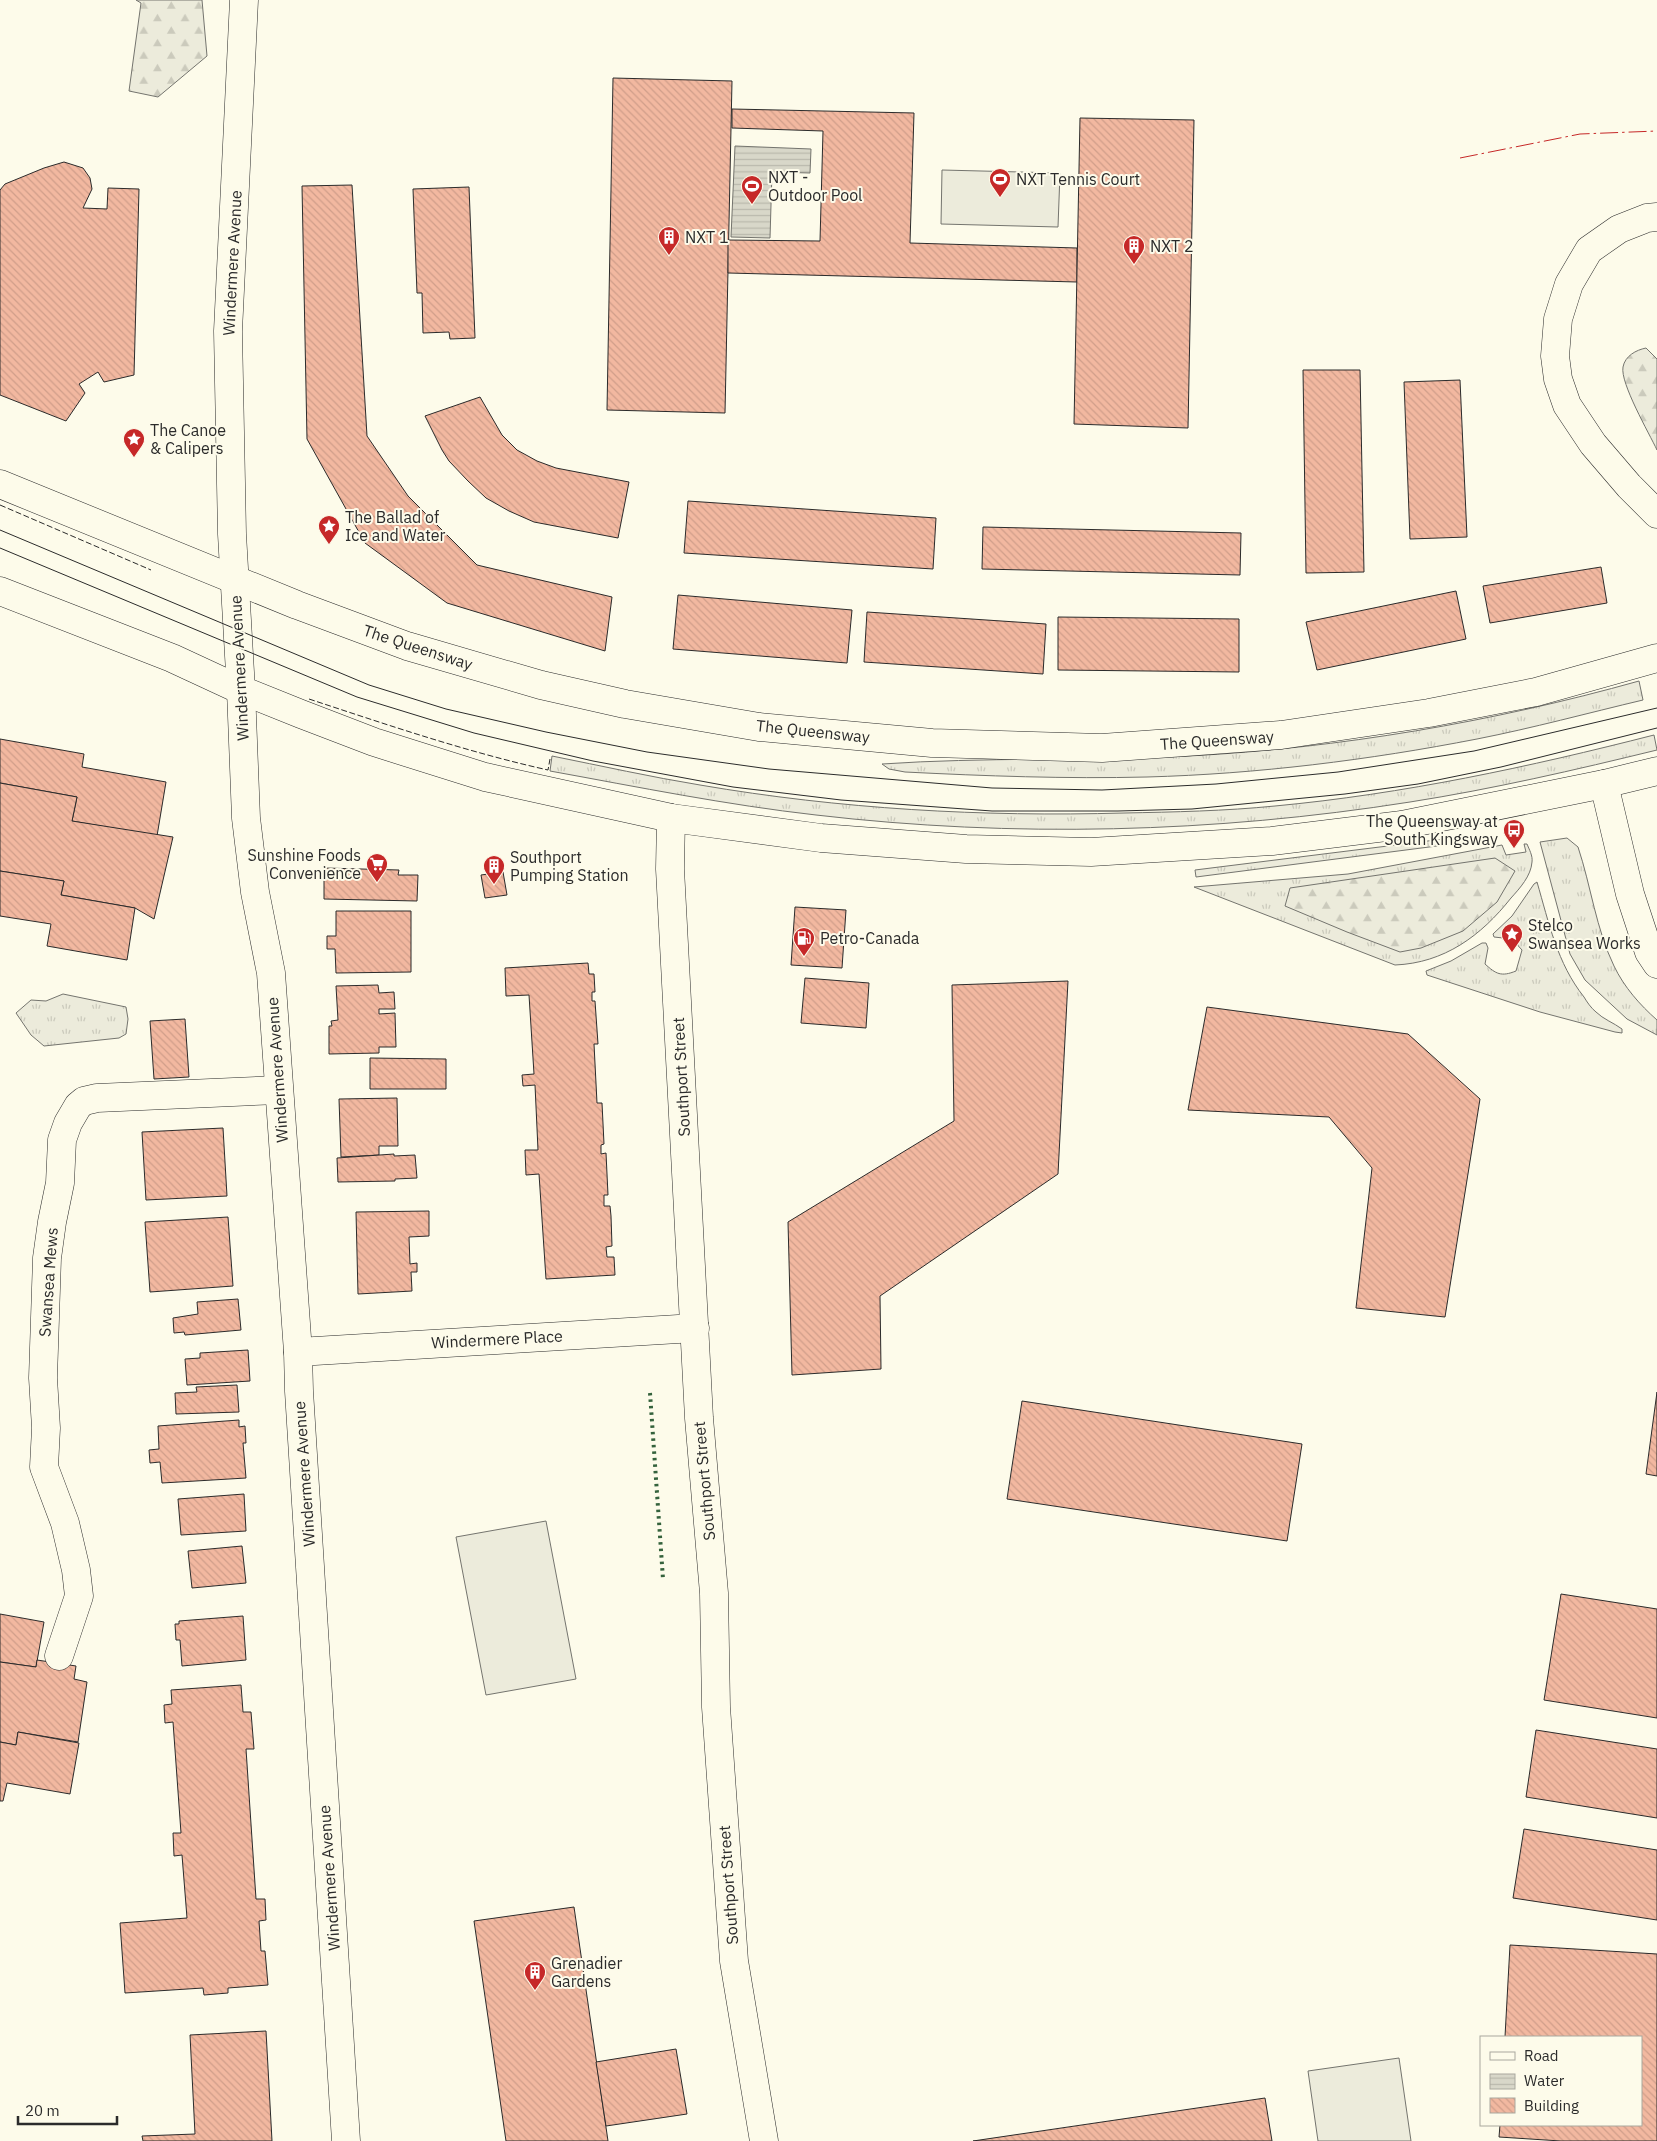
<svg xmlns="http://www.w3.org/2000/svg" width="1657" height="2141" viewBox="0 0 1657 2141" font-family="'IBM Plex Sans',sans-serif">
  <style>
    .grass { fill: url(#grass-tufts); stroke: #74746e }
    .forest { fill: url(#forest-firs); stroke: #74746e }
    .garden { fill: #ecebdb; stroke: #74746e }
    .water { fill: url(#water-rules); stroke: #74746e }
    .building { fill: url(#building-back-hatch); stroke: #2b2b2b }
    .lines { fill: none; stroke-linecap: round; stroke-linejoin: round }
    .street-casing { stroke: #2b2b2b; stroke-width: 29 }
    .secondary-casing { stroke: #2b2b2b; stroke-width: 29 }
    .primary-casing { stroke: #2b2b2b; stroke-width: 29 }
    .street { stroke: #fdfbea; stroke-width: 28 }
    .secondary { stroke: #fdfbea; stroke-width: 28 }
    .primary { stroke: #fdfbea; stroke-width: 28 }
    .tram { stroke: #2b2b2b; stroke-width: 1 }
    .hedge { stroke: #34623c; stroke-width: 4; stroke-dasharray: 2.5 4; stroke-linecap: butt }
    .fence { stroke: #2b2b2b; stroke-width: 1; stroke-dasharray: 6 2.5; stroke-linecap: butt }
    .power { stroke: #c62828; stroke-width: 1; stroke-dasharray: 18 4 2.5 4; stroke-linecap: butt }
    .labels { text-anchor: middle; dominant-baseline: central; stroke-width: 4; stroke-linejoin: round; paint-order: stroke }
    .poi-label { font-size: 16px; fill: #2b2b2b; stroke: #fdfbea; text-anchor: start }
    .street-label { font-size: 16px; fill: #2b2b2b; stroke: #fdfbea }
  </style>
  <defs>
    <pattern id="grass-tufts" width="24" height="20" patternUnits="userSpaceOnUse" patternTransform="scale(1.25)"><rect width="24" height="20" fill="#ecebdb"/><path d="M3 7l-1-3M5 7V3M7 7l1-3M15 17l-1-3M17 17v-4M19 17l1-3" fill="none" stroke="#cbcabc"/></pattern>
    <pattern id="forest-firs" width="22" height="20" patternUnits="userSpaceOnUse" patternTransform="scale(1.25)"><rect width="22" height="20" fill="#ecebdb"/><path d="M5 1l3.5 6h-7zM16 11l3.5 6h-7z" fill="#cbcabc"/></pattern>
    <pattern id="water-rules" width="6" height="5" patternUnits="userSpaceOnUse" patternTransform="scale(1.25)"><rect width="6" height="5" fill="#d8d7c9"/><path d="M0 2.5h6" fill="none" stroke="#bab9ad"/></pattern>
    <pattern id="building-back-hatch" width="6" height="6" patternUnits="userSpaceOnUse" patternTransform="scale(1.25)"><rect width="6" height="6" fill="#f2b8a0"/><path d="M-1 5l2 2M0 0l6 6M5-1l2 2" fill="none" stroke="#d09e8a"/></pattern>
  </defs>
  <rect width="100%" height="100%" fill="#fdfbea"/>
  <!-- grass -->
  <g class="grass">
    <path d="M1639 681 1643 700C1588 713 1533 728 1477 739 1369 760 1257 774 1147 777 1066 779 985 776 905 772L889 769 882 764C984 757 1086 761 1189 756 1339 748 1493 722 1639 681Z"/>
    <path d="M1654 735 1657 750C1575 770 1493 789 1410 802 1214 833 1013 838 816 815 727 805 638 787 550 771L552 756C602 766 651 777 700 785 840 809 982 817 1124 813 1174 812 1225 811 1275 806 1403 794 1529 767 1654 735Z"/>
    <path d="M1468 836V842L1196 877 1195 870Z"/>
    <path d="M1567 838 1578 847C1591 886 1596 929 1614 966 1624 987 1640 1005 1657 1020V1035L1627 1019 1585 980 1570 954 1540 842Z"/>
    <path d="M1524 844H1527C1529 849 1533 856 1532 862 1531 876 1520 888 1511 898 1481 936 1444 963 1395 965L1194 887 1348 874 1502 845 1506 855 1526 852Z"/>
    <path d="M1537 882C1549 923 1557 963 1584 997 1587 1002 1591 1008 1596 1012 1603 1019 1614 1023 1622 1029V1033L1615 1032 1540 1012 1427 975 1426 971 1451 961 1482 943H1486L1488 948 1485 964C1496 974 1501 977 1516 971L1522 950 1512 939 1494 937 1493 934 1512 916 1534 884Z"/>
    <path d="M63 994 126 1007 128 1019 126 1034 119 1038 44 1046 31 1035 16 1013 31 1000 46 1001Z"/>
  </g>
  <!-- forest -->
  <g class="forest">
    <path d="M136 0H202L207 56 158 97 129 91 141 3Z"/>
    <path d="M1646 348 1657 359V450C1649 433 1620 383 1623 367 1625 356 1636 350 1646 348Z"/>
    <path d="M1495 858 1515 871 1497 902 1463 931 1421 948 1400 952 1347 932 1285 906 1290 888Z"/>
  </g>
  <!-- garden -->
  <g class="garden">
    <path d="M942 170 1060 173 1058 227 941 224Z"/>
    <path d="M546 1521 576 1679 486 1695 456 1537Z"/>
    <path d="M1399 2058 1411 2141H1318L1308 2071Z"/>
  </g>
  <!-- water -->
  <path class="water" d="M735 146 811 149 810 173 772 172 770 238 731 237Z"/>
  <!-- building -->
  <g class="building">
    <path d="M613 78 732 81 725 413 607 410Z"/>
    <path d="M732 109 914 113 910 243 1077 248V282L728 273V240L820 241 823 131 732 128Z"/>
    <path d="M1080 118 1194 120 1188 428 1074 424Z"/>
    <path d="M64 162 83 168 90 178 92 189 83 208 107 209 108 188 139 189 134 375 104 382 98 372 79 384 85 393 66 421 0 395V190L5 184 44 168Z"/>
    <path d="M352 185 367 436 408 496 477 565 612 597 605 651 447 603 365 543 307 439 302 186Z"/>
    <path d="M469 187 475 338 450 339 449 332 423 333 422 293H417L413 189Z"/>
    <path d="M1303 370H1360L1364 572 1306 573Z"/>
    <path d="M1460 380 1467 537 1410 539 1404 382Z"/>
    <path d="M480 397 502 435 517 450 537 461 556 468 629 482 618 538 534 522 509 511 486 498 468 481 449 461 442 450 425 416Z"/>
    <path d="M688 501 936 518 933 569 684 553Z"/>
    <path d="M983 527 1241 533 1240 575 982 569Z"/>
    <path d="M1601 567 1607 603 1490 623 1483 586Z"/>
    <path d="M1456 591 1466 639 1317 670 1306 622Z"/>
    <path d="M678 595 852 610 847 663 673 649Z"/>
    <path d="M867 612 1046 624 1043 674 864 662Z"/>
    <path d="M1058 617 1239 619V672L1058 670Z"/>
    <path d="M0 739 84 754 82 767 166 782 157 836 72 821 77 797 0 783Z"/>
    <path d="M0 783 77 797 72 821 173 837 154 919 135 908 61 895 64 881 0 871Z"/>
    <path d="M324 868 399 870 398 875H418L417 901 324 899Z"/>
    <path d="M0 871 64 881 61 895 135 908 127 960 47 946 51 924 0 916Z"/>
    <path d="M503 872 507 895 485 898 481 875Z"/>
    <path d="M795 907 846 910 842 968 791 965Z"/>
    <path d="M336 911H411V972L336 973 335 949H327V936H336Z"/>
    <path d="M588 963 589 974H594L595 992H592V1001H595L598 1044H594L597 1103H602L604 1144 601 1145V1154L606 1153 608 1195H604V1206H610L611 1216 612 1246 606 1247 607 1257H614L615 1275 546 1279 539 1174 526 1175 525 1150H538L535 1085 523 1086 522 1075 534 1074 529 995 506 996 505 968Z"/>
    <path d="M805 978 869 983 866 1028 801 1023Z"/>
    <path d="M1068 981 1058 1174 880 1296 881 1369 792 1375 788 1222 954 1121 952 985Z"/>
    <path d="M378 985 379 993 394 992 395 1009H379V1014L395 1013 396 1047H379V1053L329 1054V1026H332L331 1021 338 1020 336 986Z"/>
    <path d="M1207 1007 1408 1034 1480 1099 1445 1317 1356 1308 1372 1168 1329 1117 1188 1110Z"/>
    <path d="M185 1019 189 1077 154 1079 150 1021Z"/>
    <path d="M370 1058 446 1059V1089H370Z"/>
    <path d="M397 1098 398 1146H379V1155L341 1157 339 1099Z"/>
    <path d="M223 1128 227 1196 146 1200 142 1132Z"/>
    <path d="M394 1154V1156L415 1155 417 1178 395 1179V1181L338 1182 337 1158Z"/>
    <path d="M429 1211V1236L409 1237 410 1264 417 1263V1272H411L412 1291 358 1294 356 1212Z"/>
    <path d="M228 1217 233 1286 150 1292 145 1222Z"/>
    <path d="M238 1299 241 1330 185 1335 184 1332 174 1333 173 1318 198 1314 197 1302Z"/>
    <path d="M248 1350 250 1381 187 1385 185 1359 200 1358V1353Z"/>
    <path d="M237 1385 239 1412 176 1414 175 1393 197 1392 196 1387Z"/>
    <path d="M1657 1392V1476L1646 1474Z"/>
    <path d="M1022 1401 1302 1444 1287 1541 1007 1499Z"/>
    <path d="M239 1420V1427L245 1426 246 1443H243L246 1478 162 1483 160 1462 150 1463 149 1450 159 1449 158 1426Z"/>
    <path d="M244 1494 246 1531 181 1535 178 1499Z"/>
    <path d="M242 1546 246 1583 192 1588 188 1551Z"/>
    <path d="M1561 1594 1657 1609V1718L1544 1700Z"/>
    <path d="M0 1614 44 1622 36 1667 0 1662Z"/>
    <path d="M243 1616 246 1660 182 1666 180 1640H176L175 1624H179V1621Z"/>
    <path d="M37 1660 76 1666 74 1679 87 1682 78 1742 18 1732 16 1745 0 1742V1662L36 1667Z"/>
    <path d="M241 1685 243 1712H251L254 1749H246L256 1899H265L266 1920 259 1921 261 1951H265L268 1985 228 1988V1993L204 1995 203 1988 125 1993 120 1923 187 1918 182 1855 174 1856 173 1833H181L173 1722 165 1723 164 1705 172 1704 171 1690Z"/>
    <path d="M1536 1730 1657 1749V1818L1526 1797Z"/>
    <path d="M18 1732 79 1743 70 1794 7 1783 3 1801H0V1742L16 1745Z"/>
    <path d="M1524 1829 1657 1850V1920L1513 1898Z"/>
    <path d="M574 1907 608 2141H506L474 1921Z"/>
    <path d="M1510 1945 1657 1954V2141H1561L1499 2137 1500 2125H1641V2037H1505Z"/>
    <path d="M266 2031 272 2141H143L142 2136 195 2134 190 2035Z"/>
    <path d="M676 2049 687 2114 606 2126 596 2062Z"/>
    <path d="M1265 2098 1272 2141H973Z"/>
  </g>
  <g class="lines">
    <!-- street casing -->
    <g class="street-casing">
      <g id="street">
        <path d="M241 690 246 818 255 892 271 973 298 1352 299 1391 346 2141"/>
        <path d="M671 818 670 869 699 1418 714 1593 716 1707 734 1961 764 2141"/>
        <path d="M298 1352 695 1328"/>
        <path d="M59 1656 79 1596 76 1570 65 1523 44 1467 46 1428 43 1378 47 1258 52 1222 60 1183 62 1140 68 1123 78 1106 84 1101 97 1098 278 1090"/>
      </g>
    </g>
    <!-- secondary casing -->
    <g class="secondary-casing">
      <g id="secondary">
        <path d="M0 484 297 605 407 646 541 685 625 704 759 727 932 743 1102 748 1281 735 1429 713 1536 692 1657 658"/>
        <path d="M0 591 172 658 241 690 301 714 374 742 485 777 671 818 821 838 966 849 1091 852 1272 841 1402 825 1604 784"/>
        <path d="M241 690 232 534 228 331 244 0"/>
      </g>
    </g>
    <!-- primary casing -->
    <g class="primary-casing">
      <g id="primary">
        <path d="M1657 217 1647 218 1619 229 1589 250 1569 284 1558 319 1555 356 1558 379 1567 405 1593 444 1629 486 1657 514"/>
        <path d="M1657 771 1604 784 1630 894 1649 952 1657 964"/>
      </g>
    </g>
    <!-- street -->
    <use href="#street" class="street"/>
    <!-- secondary -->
    <use href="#secondary" class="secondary"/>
    <!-- primary -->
    <use href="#primary" class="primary"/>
    <!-- tram -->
    <g class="tram">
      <path d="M0 530 369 685 446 709 546 732 647 752 769 769 992 788 1102 790 1216 784 1338 772 1474 751 1657 708"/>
      <path d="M0 548 357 697 474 733 593 761 733 787 841 800 992 811H1118L1192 809 1345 794 1418 784 1501 767 1657 728"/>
    </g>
    <!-- hedge -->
    <path class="hedge" d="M650 1393 663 1579"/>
    <!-- fence -->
    <g class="fence">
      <path d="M0 505 151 570"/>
      <path d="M309 699C388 725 467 752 548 770L550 759"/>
    </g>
    <!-- power -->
    <path class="power" d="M1460 158 1580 134 1657 131"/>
  </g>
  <!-- icons -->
  <defs>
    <g id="stadium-pin" transform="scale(1.125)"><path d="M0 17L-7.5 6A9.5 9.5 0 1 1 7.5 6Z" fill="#c62828" stroke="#fdfbea"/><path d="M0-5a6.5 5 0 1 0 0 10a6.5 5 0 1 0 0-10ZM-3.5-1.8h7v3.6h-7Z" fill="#fff"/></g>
    <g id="building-pin" transform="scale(1.125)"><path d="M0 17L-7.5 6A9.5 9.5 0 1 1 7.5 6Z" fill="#c62828" stroke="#fdfbea"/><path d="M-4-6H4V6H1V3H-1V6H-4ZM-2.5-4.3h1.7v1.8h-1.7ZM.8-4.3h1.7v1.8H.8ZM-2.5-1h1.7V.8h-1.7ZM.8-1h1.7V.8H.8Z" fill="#fff"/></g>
    <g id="sight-pin" transform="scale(1.125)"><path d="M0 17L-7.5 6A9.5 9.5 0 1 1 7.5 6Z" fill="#c62828" stroke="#fdfbea"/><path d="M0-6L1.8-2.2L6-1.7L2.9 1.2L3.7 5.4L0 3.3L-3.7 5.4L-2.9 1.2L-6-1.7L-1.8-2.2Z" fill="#fff"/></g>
    <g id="bus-pin" transform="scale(1.125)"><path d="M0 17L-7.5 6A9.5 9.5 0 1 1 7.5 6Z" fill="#c62828" stroke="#fdfbea"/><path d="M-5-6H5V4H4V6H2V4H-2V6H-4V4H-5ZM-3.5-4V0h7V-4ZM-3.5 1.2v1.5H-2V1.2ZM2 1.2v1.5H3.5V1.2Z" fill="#fff"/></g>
    <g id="supermarket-pin" transform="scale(1.125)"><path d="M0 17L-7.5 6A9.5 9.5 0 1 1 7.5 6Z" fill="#c62828" stroke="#fdfbea"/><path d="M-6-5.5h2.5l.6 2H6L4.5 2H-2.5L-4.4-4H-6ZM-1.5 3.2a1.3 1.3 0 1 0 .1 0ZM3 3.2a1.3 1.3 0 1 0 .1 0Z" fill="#fff"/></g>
    <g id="fuel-pin" transform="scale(1.125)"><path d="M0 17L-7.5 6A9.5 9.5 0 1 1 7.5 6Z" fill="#c62828" stroke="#fdfbea"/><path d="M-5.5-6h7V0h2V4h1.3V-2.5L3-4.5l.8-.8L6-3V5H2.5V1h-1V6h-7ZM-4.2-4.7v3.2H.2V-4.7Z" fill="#fff"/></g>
  </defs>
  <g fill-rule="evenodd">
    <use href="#stadium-pin" x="1000" y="179"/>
    <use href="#stadium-pin" x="752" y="186"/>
    <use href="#building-pin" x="669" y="237"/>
    <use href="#building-pin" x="1134" y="246"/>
    <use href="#sight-pin" x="134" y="439"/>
    <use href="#sight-pin" x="329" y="526"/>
    <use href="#bus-pin" x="1514" y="830"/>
    <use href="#supermarket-pin" x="377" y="864"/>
    <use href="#building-pin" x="494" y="866"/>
    <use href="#sight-pin" x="1512" y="934"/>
    <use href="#fuel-pin" x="804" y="938"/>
    <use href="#building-pin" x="535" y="1972"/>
  </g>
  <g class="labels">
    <!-- poi labels -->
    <g class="poi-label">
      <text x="768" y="177">NXT -<tspan x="768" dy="18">Outdoor Pool</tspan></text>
      <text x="1016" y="179">NXT Tennis Court</text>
      <text x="685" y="237">NXT 1</text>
      <text x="1150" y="246">NXT 2</text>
      <text x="150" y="430">The Canoe<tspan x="150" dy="18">&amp; Calipers</tspan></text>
      <text x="345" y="517">The Ballad of<tspan x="345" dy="18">Ice and Water</tspan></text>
      <text x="1498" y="821" text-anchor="end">The Queensway at<tspan x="1498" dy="18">South Kingsway</tspan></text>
      <text x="361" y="855" text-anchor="end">Sunshine Foods<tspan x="361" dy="18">Convenience</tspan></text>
      <text x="510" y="857">Southport<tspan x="510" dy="18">Pumping Station</tspan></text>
      <text x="1528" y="925">Stelco<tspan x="1528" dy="18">Swansea Works</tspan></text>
      <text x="820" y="938">Petro-Canada</text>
      <text x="551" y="1963">Grenadier<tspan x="551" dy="18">Gardens</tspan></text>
    </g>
    <!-- street labels -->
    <g class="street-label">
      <text transform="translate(232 263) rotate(-87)">Windermere Avenue</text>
      <text transform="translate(418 647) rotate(18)">The Queensway</text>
      <text transform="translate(239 668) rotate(-93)">Windermere Avenue</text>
      <text transform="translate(813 731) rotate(6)">The Queensway</text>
      <text transform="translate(1217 740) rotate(-4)">The Queensway</text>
      <text transform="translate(277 1070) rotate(-94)">Windermere Avenue</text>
      <text transform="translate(681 1077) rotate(-93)">Southport Street</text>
      <text transform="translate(48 1282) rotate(-86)">Swansea Mews</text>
      <text transform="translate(497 1339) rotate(-3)">Windermere Place</text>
      <text transform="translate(304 1474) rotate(-94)">Windermere Avenue</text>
      <text transform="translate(704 1481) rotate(-95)">Southport Street</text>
      <text transform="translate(329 1878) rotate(-94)">Windermere Avenue</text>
      <text transform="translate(728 1885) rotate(-94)">Southport Street</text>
    </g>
  </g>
  <!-- legend -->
  <rect x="1480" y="2036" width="162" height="90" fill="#fdfbea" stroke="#a9a89e"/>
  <rect x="1490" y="2052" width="25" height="8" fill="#fdfbea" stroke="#a9a89e"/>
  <text x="1524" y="2061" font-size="15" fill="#2b2b2b">Road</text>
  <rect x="1490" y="2074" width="25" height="15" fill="url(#water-rules)" stroke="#a9a89e"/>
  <text x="1524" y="2086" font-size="15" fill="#2b2b2b">Water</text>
  <rect x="1490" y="2098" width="25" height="15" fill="url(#building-back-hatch)" stroke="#a9a89e"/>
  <text x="1524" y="2111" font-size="15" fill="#2b2b2b">Building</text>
  <!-- scale -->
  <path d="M18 2116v8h99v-8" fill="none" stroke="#2b2b2b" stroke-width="2.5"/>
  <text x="25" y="2116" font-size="15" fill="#2b2b2b" stroke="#fdfbea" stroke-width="4" paint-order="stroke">20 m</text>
</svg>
